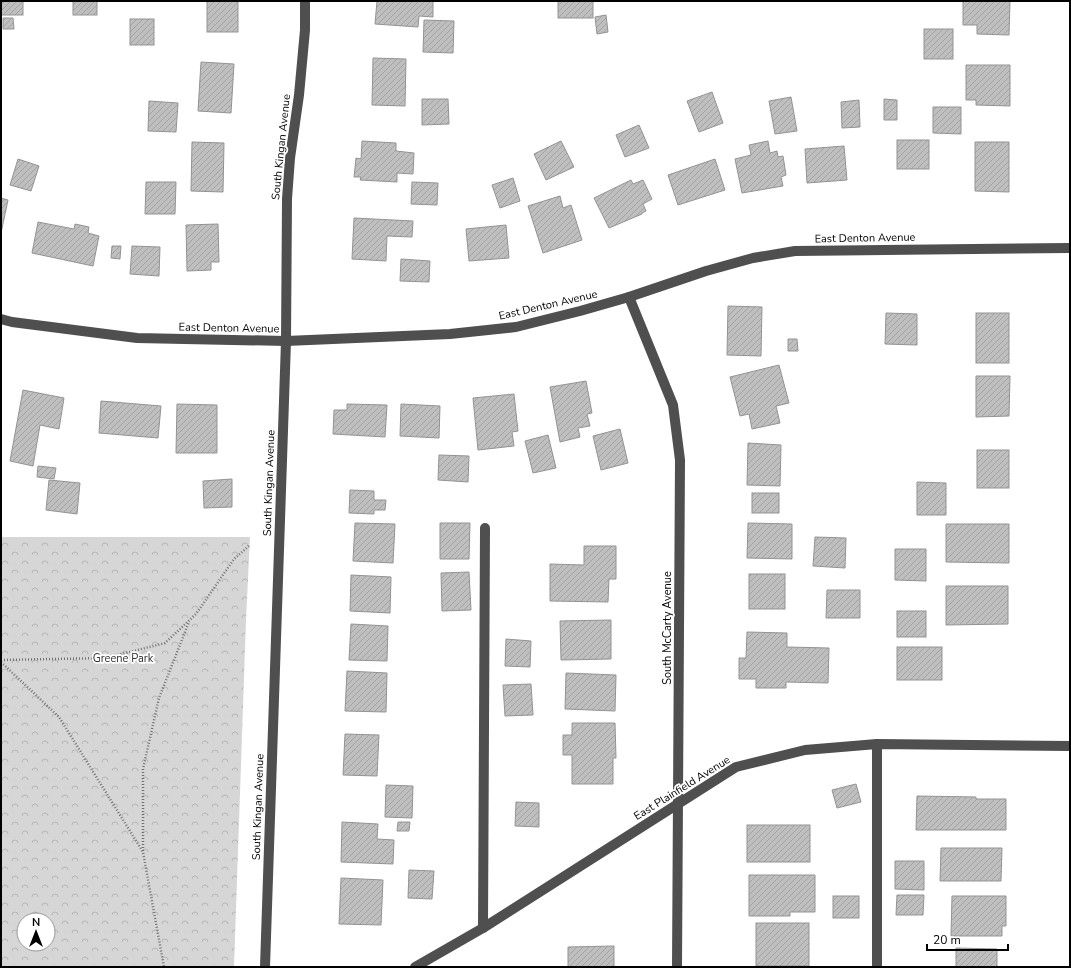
<svg xmlns="http://www.w3.org/2000/svg" width="1071" height="968" viewBox="0 0 1071 968" font-family="'Nunito Sans',sans-serif">
  <style>
    .park { fill: url(#park-crowns); fill-rule: evenodd }
    .building { fill: url(#building-hatch); stroke: #939393 }
    .lines { fill: none; stroke-linecap: round; stroke-linejoin: round }
    .path { stroke: #717171; stroke-width: 2.5; stroke-dasharray: 1 2; stroke-linecap: butt }
    .minor { stroke: #4f4f4f; stroke-width: 10 }
    .labels { text-anchor: middle; dominant-baseline: central; stroke-width: 3.5; stroke-linejoin: round; paint-order: stroke }
    .street-label { font-size: 11px; fill: #000; stroke: #fff }
    .park-label { font-size: 11px; fill: #2d2d2d; stroke: #fff }
  </style>
  <defs>
    <pattern id="park-crowns" width="20" height="18" patternUnits="userSpaceOnUse"><rect width="20" height="18" fill="#d6d6d6"/><path d="M2 6a3 3 0 1 1 6 0M12 15a3 3 0 1 1 6 0" fill="none" stroke="#b6b6b6"/></pattern>
    <pattern id="building-hatch" width="6" height="6" patternUnits="userSpaceOnUse"><rect width="6" height="6" fill="#bfbfbf"/><path d="M-1 1l2-2M0 6l6-6M5 7l2-2" fill="none" stroke="#a2a2a2"/></pattern>
  </defs>
  <rect width="100%" height="100%" fill="#fff"/>
  <!-- park -->
  <path class="park" d="M1 537H250L246 620 234 967H1ZM24 920H48V944H24Z"/>
  <!-- building -->
  <g class="building">
    <rect x="1" y="1" width="22" height="14"/>
    <rect x="73" y="1" width="24" height="14"/>
    <rect x="207" y="1" width="31" height="31"/>
    <path d="M377 1H433V17L419 16 418 27 375 24Z"/>
    <rect x="558" y="1" width="35" height="17"/>
    <path d="M963 1H1010L1009 35 977 34V25H963Z"/>
    <path d="M606 15 608 32 597 34 595 17Z"/>
    <path d="M3 18H13L14 29H3Z"/>
    <rect x="130" y="19" width="24" height="26"/>
    <path d="M424 20 454 21 453 53 423 52Z"/>
    <rect x="924" y="29" width="29" height="30"/>
    <path d="M373 58 406 59 405 106 372 105Z"/>
    <path d="M201 62 234 64 231 113 198 111Z"/>
    <path d="M966 65H1010V106L976 105V100H966Z"/>
    <path d="M712 92 723 123 699 132 687 101Z"/>
    <path d="M791 97 797 131 775 134 769 101Z"/>
    <path d="M422 99H448L449 124 422 125Z"/>
    <path d="M884 99 897 100V120H884Z"/>
    <path d="M859 100 860 127 842 128 841 102Z"/>
    <path d="M149 101 178 103 176 132 148 131Z"/>
    <path d="M933 107H961V134L933 133Z"/>
    <path d="M639 125 649 148 625 157 616 135Z"/>
    <rect x="897" y="140" width="32" height="29"/>
    <path d="M362 141 396 143V151L414 153 413 174 397 173V182L360 180 361 177H354L356 158 361 159Z"/>
    <path d="M561 141 574 167 546 180 534 154Z"/>
    <path d="M768 141 770 153 777 151 778 157 783 156 786 175 781 177 783 186 742 193 735 159 751 155 749 145Z"/>
    <path d="M192 142 224 143 223 192 191 191Z"/>
    <path d="M975 142H1009V192L975 191Z"/>
    <path d="M844 146 847 180 807 183 805 149Z"/>
    <path d="M18 159 39 166 31 191 10 185Z"/>
    <path d="M715 159 725 190 678 205 668 175Z"/>
    <path d="M513 178 520 201 500 208 492 185Z"/>
    <path d="M631 180 633 184 643 180 652 199 643 204 646 211 642 213V214L609 228 594 198Z"/>
    <path d="M146 182H176L175 214H145Z"/>
    <path d="M412 182 438 183 437 205 411 204Z"/>
    <path d="M560 196 563 208 571 205 582 240 543 253 528 206Z"/>
    <path d="M1 198 8 200 1 233Z"/>
    <path d="M354 218 413 221 412 237 387 236 386 261 352 259Z"/>
    <path d="M38 222 74 229 75 224 89 227 88 233 99 236 93 266 32 253Z"/>
    <path d="M218 224 219 262H211V270L187 271 186 225Z"/>
    <path d="M506 225 509 258 469 261 466 229Z"/>
    <path d="M112 246H121L120 259 111 258Z"/>
    <path d="M132 246 160 247 159 276 130 274Z"/>
    <path d="M401 259 430 261 429 282 400 281Z"/>
    <path d="M728 306 762 307 761 356 727 355Z"/>
    <path d="M886 313 917 314V345L885 344Z"/>
    <rect x="976" y="313" width="33" height="50"/>
    <path d="M788 339H797L798 351H788Z"/>
    <path d="M779 365 789 403 776 406 780 423 752 429 749 414 740 416 730 377Z"/>
    <path d="M976 376H1010L1009 416 976 417Z"/>
    <path d="M586 381 592 413 587 414 590 426 578 428 580 437 560 442 550 387Z"/>
    <path d="M23 390 64 398 59 429 40 425 33 466 10 461Z"/>
    <path d="M514 394 518 431 512 432 514 446 478 450 473 398Z"/>
    <path d="M101 401 161 406 158 438 99 433Z"/>
    <path d="M177 404 217 405V453H176Z"/>
    <path d="M347 404 387 405 385 437 333 434 334 410H347Z"/>
    <path d="M401 404 440 406 439 438 400 436Z"/>
    <path d="M620 429 628 463 601 470 593 436Z"/>
    <path d="M548 435 556 468 533 473 525 441Z"/>
    <path d="M748 443 781 445 780 486 747 485Z"/>
    <rect x="977" y="450" width="32" height="38"/>
    <path d="M439 455 469 456 468 482 438 480Z"/>
    <path d="M38 466 56 468 54 479 37 477Z"/>
    <path d="M232 479V507L204 508 203 481Z"/>
    <path d="M49 480 80 483 77 514 46 510Z"/>
    <path d="M917 482 946 483V515H917Z"/>
    <path d="M350 490 374 491V500H386L385 510H374V514L349 513Z"/>
    <rect x="752" y="493" width="27" height="20"/>
    <path d="M355 523 395 524 393 563 353 561Z"/>
    <path d="M440 523H470L469 559H440Z"/>
    <path d="M748 523 792 524V559L747 558Z"/>
    <path d="M946 524H1009V563L946 562Z"/>
    <path d="M815 537 846 538 845 568 813 566Z"/>
    <path d="M584 546H616V579H609L608 602 550 601V564L584 565Z"/>
    <path d="M895 549H926V581L895 580Z"/>
    <path d="M469 572 471 610 442 611 441 573Z"/>
    <rect x="749" y="574" width="36" height="35"/>
    <path d="M351 575 391 577 390 613 350 611Z"/>
    <path d="M946 586H1008V624L946 625Z"/>
    <path d="M827 590H860V618H826Z"/>
    <rect x="897" y="611" width="29" height="26"/>
    <path d="M611 620V659L561 660 560 621Z"/>
    <path d="M351 624 388 626 387 661 349 660Z"/>
    <path d="M747 632 787 633V647L829 648 828 683 786 682V688H756V679H739V658H746Z"/>
    <path d="M506 639 531 641 530 667 505 666Z"/>
    <rect x="897" y="647" width="45" height="33"/>
    <path d="M347 671 387 673 386 712 345 711Z"/>
    <path d="M566 673 616 675 615 711 565 709Z"/>
    <path d="M531 684 533 715 505 716 503 685Z"/>
    <path d="M572 723H615L616 758H613V784H572V755H563V735H572Z"/>
    <path d="M345 734 379 735 377 776 343 775Z"/>
    <path d="M856 784 861 802 837 808 832 790Z"/>
    <path d="M386 785 413 786 412 818 385 817Z"/>
    <path d="M917 796 976 797V799H1006V830H916Z"/>
    <path d="M516 802 539 803V827L515 826Z"/>
    <path d="M342 822 378 824 377 839 394 840 393 864 341 862Z"/>
    <path d="M398 822H410L409 831H397Z"/>
    <rect x="747" y="825" width="63" height="37"/>
    <path d="M941 848H1002L1001 881H940Z"/>
    <path d="M895 861H924V890L895 889Z"/>
    <path d="M409 870 434 871 432 899 408 898Z"/>
    <path d="M749 875H815V912H790V916H749Z"/>
    <path d="M341 878 383 880 381 925 339 924Z"/>
    <path d="M897 895H924L923 915H896Z"/>
    <rect x="833" y="896" width="26" height="22"/>
    <path d="M952 896H1006V926H1002V936H951Z"/>
    <rect x="756" y="923" width="53" height="43"/>
    <path d="M614 946V967H568V947Z"/>
    <path d="M956 948 997 949V967H956Z"/>
  </g>
  <g class="lines">
    <!-- path -->
    <g class="path">
      <path d="M1 660 106 658 165 643 196 614 234 559 250 545"/>
      <path d="M1 662 59 717 143 852 164 967"/>
      <path d="M143 851V769L159 698 189 622"/>
    </g>
    <!-- minor -->
    <g class="minor">
      <path d="M629 297 673 405 680 460 677 967"/>
      <path d="M1 319 12 322 137 338 286 341 450 334 516 327 580 311 629 297 706 271 753 258 795 251 1070 248"/>
      <path d="M483 928 485 528"/>
      <path d="M265 967 286 341 287 199 290 158 299 95 305 30V1"/>
      <path d="M415 967 483 928 736 767 805 750 877 744 1070 746"/>
      <path d="M877 967V744"/>
    </g>
  </g>
  <g class="labels">
    <!-- street labels -->
    <g class="street-label">
      <text transform="translate(281 147) rotate(-84)">South Kingan Avenue</text>
      <text transform="translate(865 238) rotate(-1)">East Denton Avenue</text>
      <text transform="translate(548 305) rotate(-13)">East Denton Avenue</text>
      <text transform="translate(229 328) rotate(1)">East Denton Avenue</text>
      <text transform="translate(269 483) rotate(-88)">South Kingan Avenue</text>
      <text transform="translate(667 628) rotate(-90)">South McCarty Avenue</text>
      <text transform="translate(682 788) rotate(-32)">East Plainfield Avenue</text>
      <text transform="translate(258 807) rotate(-88)">South Kingan Avenue</text>
    </g>
    <!-- park labels -->
    <g class="park-label">
      <text x="123" y="658">Greene Park</text>
    </g>
  </g>
  <!-- border -->
  <rect width="1071" height="968" fill="none" stroke="#000000" stroke-width="4"/>
  <!-- north arrow -->
  <g transform="translate(36 932)"><circle r="19" fill="#ffffff" stroke="#999999"/>
  <path d="M0-3L7 15L0 10L-7 15Z" fill="#000000"/>
  <text y="-6" font-size="11" font-weight="bold" text-anchor="middle" fill="#000000">N</text>
  </g>
  <!-- scale -->
  <path d="M927 944v6h81v-6" fill="none" stroke="#000000" stroke-width="2"/>
  <text x="933" y="944" font-size="12" fill="#000000" stroke="#ffffff" stroke-width="3" paint-order="stroke">20 m</text>
</svg>
